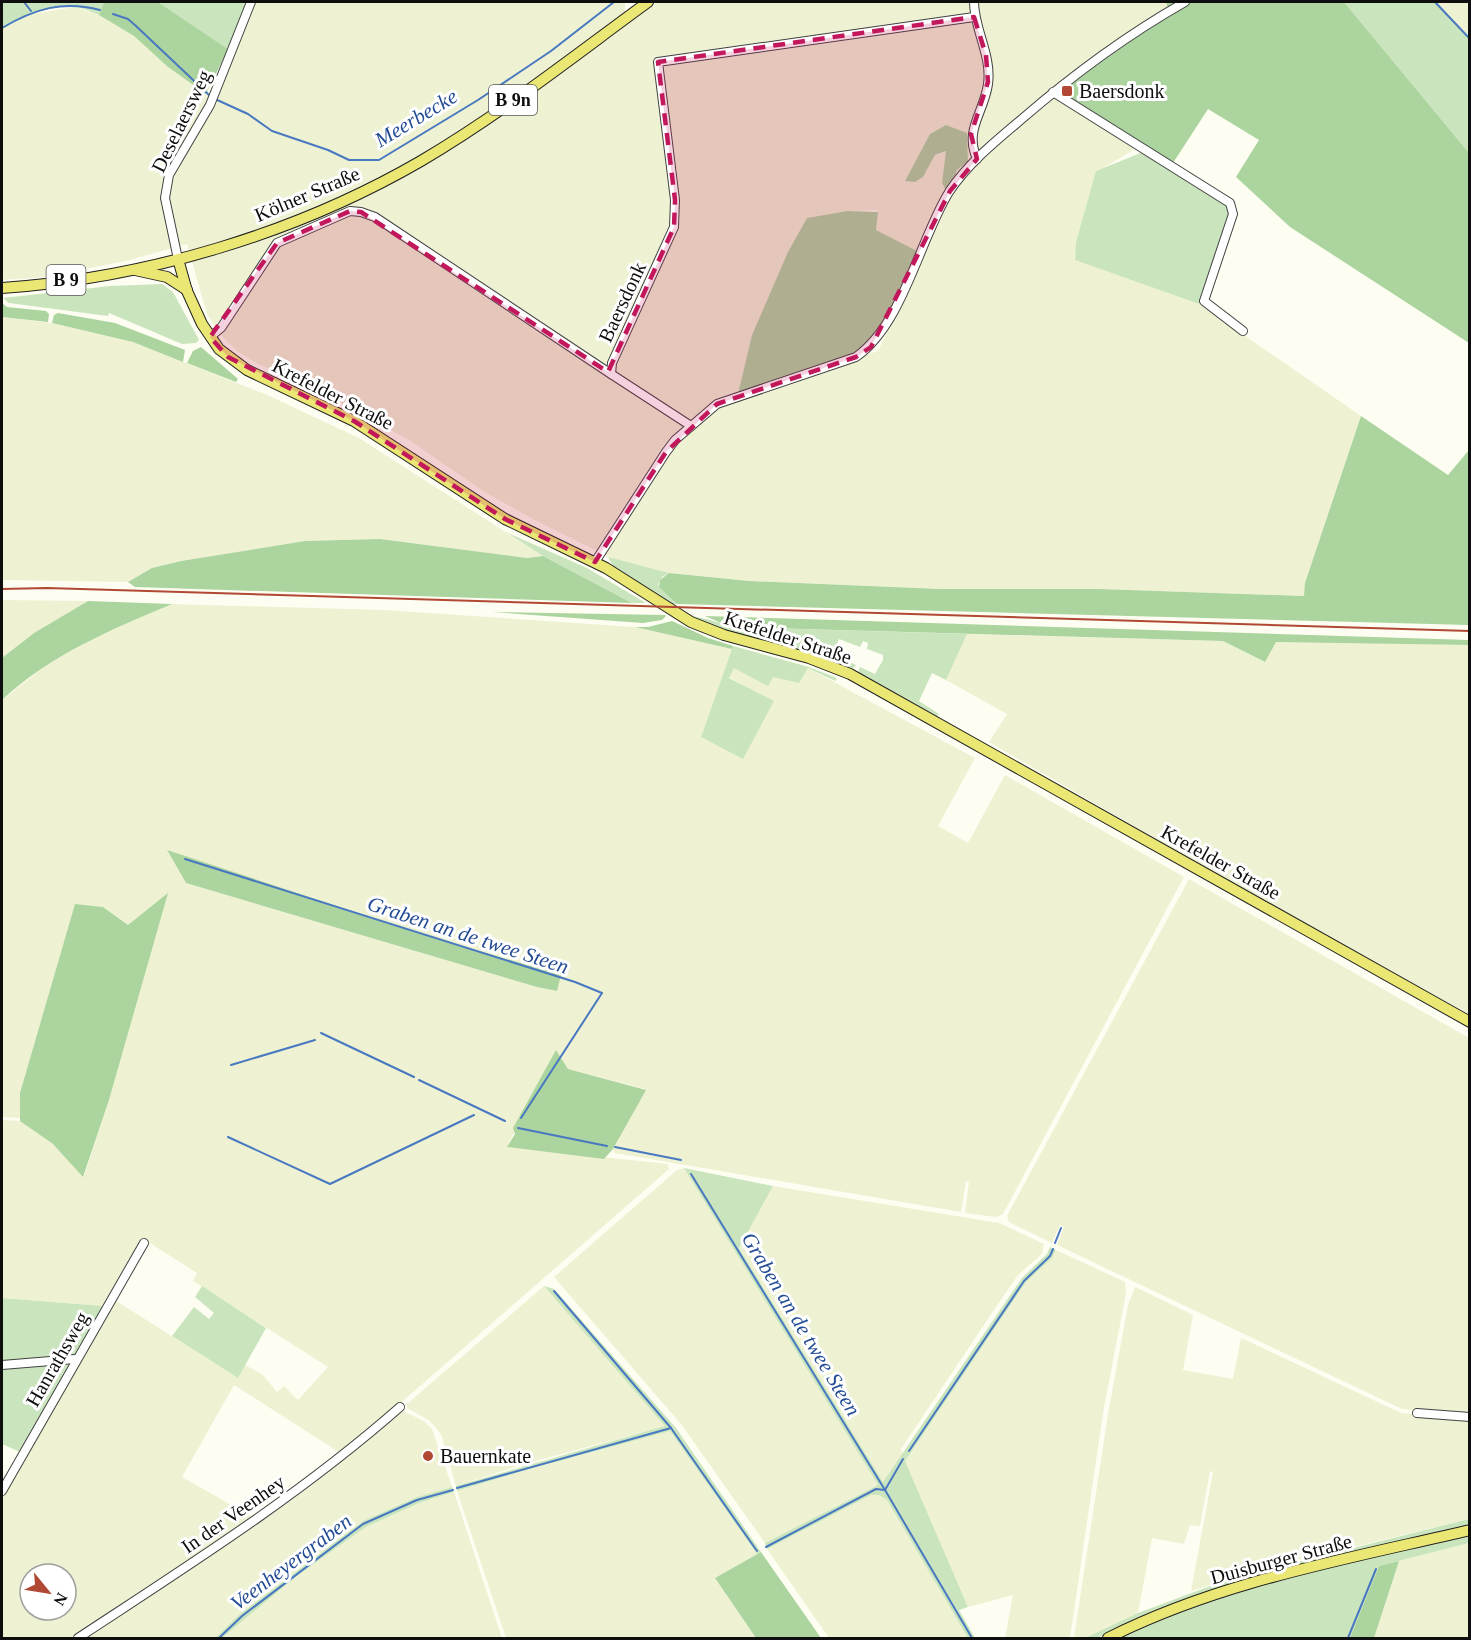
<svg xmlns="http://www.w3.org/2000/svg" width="1471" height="1640" viewBox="0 0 1471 1640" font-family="'Times New Roman',serif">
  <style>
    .farmland { fill: #eef2d3; fill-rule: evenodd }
    .green { fill: #cae5bd }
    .forest { fill: #abd49e }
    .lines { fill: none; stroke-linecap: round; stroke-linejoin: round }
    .stream { stroke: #4878c0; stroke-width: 2 }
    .minor-casing { stroke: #414141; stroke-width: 10 }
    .major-casing { stroke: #1f1f1f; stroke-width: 12 }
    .minor { stroke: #fff; stroke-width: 8 }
    .major { stroke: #ebe774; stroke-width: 10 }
    .rail { stroke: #b14833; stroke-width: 2 }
    .marked { fill: #c2185b; fill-opacity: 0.2; stroke: #c2185b; stroke-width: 4.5; stroke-dasharray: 12 8; stroke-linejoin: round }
    .poi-dot { fill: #b14833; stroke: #fff; stroke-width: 2 }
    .labels { text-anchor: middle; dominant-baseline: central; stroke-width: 6; stroke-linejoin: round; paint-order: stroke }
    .shield { fill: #fff; stroke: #565656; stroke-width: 1.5 }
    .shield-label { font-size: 18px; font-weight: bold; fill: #0e0e0e }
    .poi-label { font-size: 20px; fill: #0e0e0e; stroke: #fff; text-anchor: start }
    .street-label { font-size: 20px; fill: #0e0e0e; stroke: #fff }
    .water-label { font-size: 21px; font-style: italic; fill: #234c95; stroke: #fff }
  </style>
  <rect width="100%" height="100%" fill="#fdfef1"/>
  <!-- farmland -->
  <g class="farmland">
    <path d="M249 2H625V24L658 2H1166L1168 9 1117 40 1072 74 981 151 957 179 956 171 968 161 967 133 946 125 930 134 905 181 915 182 923 177 935 155 947 151 942 183 947 192 927 230 921 253 876 230 878 210 846 211 807 218 789 251 752 335 738 397 878 351 952 195 976 164 1055 94 1142 145 1096 172 1076 242 1075 260 1199 304 1361 416 1305 583V596L1099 589H940L749 581 669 573 630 565 611 558 531 518 483 491 409 440 324 394 258 364 237 351 220 334 207 314 187 244 126 261 45 277 2 280V29L26 15 75 7 99 15 134 36 168 67 208 95Z"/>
    <path d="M1435 2H1469V38L1465 34Z"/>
    <path d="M2 317 52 323 133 342 265 394 359 438 543 556 527 558 380 539 305 541 181 561 152 568 128 582 2 580Z"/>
    <path d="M2 600 88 601 34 633 2 658Z"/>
    <path d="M172 604 384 610 635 627 732 649 701 737 760 695 729 677 734 668 773 677 808 668 975 758 938 826 968 843 1005 775 1184 877 1003 1214 996 1217 965 1213 969 1182 966 1181 961 1212 615 1153 613 1150 645 1089 568 1069 557 1051 507 1147 668 1164 669 1169 342 1454 234 1385 182 1477 254 1518 74 1638H2V1496L113 1299 238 1378 245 1365 263 1375 277 1392 284 1386 298 1400 328 1367 193 1281 197 1273 142 1238 103 1306 2 1298V1120L21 1121 54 1145 84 1176 109 1100 167 894 128 925 103 907 75 905 20 1093V1118L2 1117V700L45 666 104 632ZM167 851 446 941 560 975 557 991 534 986 186 883ZM30 1574H66V1610H30Z"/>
    <path d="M967 634 1223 641 1264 662 1276 641 1469 645V1014L1262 901 989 742 1007 714 946 680Z"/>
    <path d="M1189 879 1469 1038V1415L1402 1409 1057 1245 1064 1227 1060 1225 1052 1243 1009 1222 1007 1216Z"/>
    <path d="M684 1168 878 1485 765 1543 681 1424 554 1277 677 1170Z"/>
    <path d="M773 1186 999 1223 1044 1244 1042 1254 1018 1275 998 1304 901 1449 903 1454 883 1483 739 1248Z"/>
    <path d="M1056 1250 1125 1282 1126 1293 1103 1413 1070 1638H1005L1013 1595 968 1607 905 1461 1026 1282 1052 1258Z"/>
    <path d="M544 1286 666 1426 524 1464 456 1486 441 1434 430 1421 407 1408V1404Z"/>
    <path d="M1135 1287 1193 1315 1183 1370 1233 1379 1241 1338 1401 1413 1469 1419V1519L1274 1566 1191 1591 1213 1472 1210 1471 1200 1526 1190 1525 1184 1544 1152 1538 1138 1613 1085 1638H1074L1108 1414 1128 1305Z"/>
    <path d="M398 1412H405L424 1421 432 1429 452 1487 417 1497 363 1521 240 1614 215 1638H82L251 1527 345 1458Z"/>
    <path d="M670 1431 757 1554 715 1578 756 1638H506L457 1491 526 1470Z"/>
    <path d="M454 1492 502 1638H222L298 1575 366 1527 419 1503Z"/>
    <path d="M871 1495H879L887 1500 968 1638H829L767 1549Z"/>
    <path d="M1469 1543V1638H1374L1399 1561Z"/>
  </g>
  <!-- green -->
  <g class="green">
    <path d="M2 2H104L99 15C92 12 83 8 76 7 51 4 23 17 2 29Z"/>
    <path d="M158 2H250L228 49Z"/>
    <path d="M1344 2H1435L1469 38V153Z"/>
    <path d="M1143 152 1227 204 1230 212 1199 304 1075 260 1076 242 1096 171Z"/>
    <path d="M162 284 173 292 199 340 196 343 182 344 109 313 108 316 9 303 3 298 110 286Z"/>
    <path d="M506 532 587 568 646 603H632L543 556Z"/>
    <path d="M608 557 669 573 662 577 658 585 677 604H671L613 566Z"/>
    <path d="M692 616C715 620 741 630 766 635L768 628 967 634 946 680 932 673 919 701 939 714 937 716 858 673 860 667 875 674 883 660V655L867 649 868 643 863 641 860 647 839 639 833 654 856 665 852 670C801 645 742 641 692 616Z"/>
    <path d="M733 646 809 667 837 678 835 681 808 668 799 683 773 677 768 686 734 668 729 678 774 701 743 759 701 737Z"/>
    <path d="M684 1168 773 1186 739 1248 883 1482 1022 1278 1047 1254 1050 1247 1056 1250 1052 1258 1026 1282 905 1461 968 1607 959 1610 975 1638H968L887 1500 879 1495H871L767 1549 765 1543 878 1485Z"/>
    <path d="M202 1286 266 1328 238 1378 172 1336 194 1307 209 1319 214 1313 195 1297Z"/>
    <path d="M544 1286 554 1289 676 1428 761 1552 757 1554 670 1431 526 1470 457 1491 456 1486 665 1426Z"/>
    <path d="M2 1298 103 1306 75 1354 69 1358 2 1362Z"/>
    <path d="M66 1363 68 1366 20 1452 2 1444V1367Z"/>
    <path d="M452 1487 454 1492 419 1503 366 1527 298 1575 222 1638H215L240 1614 363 1521 417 1497Z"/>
    <path d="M1469 1519V1525L1137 1619 1097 1638H1085L1138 1613 1229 1579Z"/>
    <path d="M1469 1534V1543L1379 1566 1350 1638H1117L1187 1608 1267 1583Z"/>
  </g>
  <!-- forest -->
  <g class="forest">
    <path d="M104 2H158L228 49 206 94 168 67 134 36 99 15Z"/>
    <path d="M1166 2H1344L1469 153V343L1290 227 1236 177 1259 140 1208 109 1173 163 1055 94 1141 30 1169 13Z"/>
    <path d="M946 125 967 133 968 161 956 171 957 179 947 192 942 183 946 151 935 155 923 177 915 182 905 181 930 134Z"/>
    <path d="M847 211 878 212 876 230 921 253 893 310 856 357 738 394 752 335 788 252 807 218Z"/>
    <path d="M2 303 7 307 46 311 49 314 48 322 2 317Z"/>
    <path d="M58 313 115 323 185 350 183 362 133 342 52 323 54 315Z"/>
    <path d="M201 347 238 379 236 382 187 363 193 351Z"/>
    <path d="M1361 416 1448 475 1469 450V625L677 604 659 587 660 580 669 573 749 581 940 589H1099L1304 596 1305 583Z"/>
    <path d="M380 539 527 558 543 556 632 603 135 587 128 582 152 568 181 561 305 541Z"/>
    <path d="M88 601 172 604C112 629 50 655 2 700V658L34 633Z"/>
    <path d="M492 612 665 615 666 616 662 620 643 623Z"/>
    <path d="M705 616 1469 640 1470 645 1276 642 1265 662 1223 641 769 628 766 635 733 628Z"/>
    <path d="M672 621 708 638 733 646 732 649 635 627H648Z"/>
    <path d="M167 850 422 934 561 975 557 991 537 987 186 883Z"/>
    <path d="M168 893 109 1100 83 1177 53 1144 20 1121V1093L75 904 103 907 128 925Z"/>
    <path d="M556 1050 568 1069 646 1090 613 1149 604 1159 507 1147 515 1134 513 1128Z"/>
    <path d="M761 1552 821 1638H756L715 1578Z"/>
    <path d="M1399 1561 1374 1638H1350L1379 1566Z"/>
  </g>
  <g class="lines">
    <!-- stream -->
    <g class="stream">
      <path d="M24 2 31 11"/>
      <path d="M1435 2 1470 39"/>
      <path d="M113 14 128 19 136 26 209 95"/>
      <path d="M2 28C34 9 63 0 100 10"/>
      <path d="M215 99 248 114 272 131 328 150 349 160H379L478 100 551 51 614 2"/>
      <path d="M185 859 575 982 602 993 521 1118"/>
      <path d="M321 1033 414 1077"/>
      <path d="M231 1065 315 1040"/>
      <path d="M419 1080 505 1121"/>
      <path d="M518 1128 607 1146"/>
      <path d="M228 1137 330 1184 474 1115"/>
      <path d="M615 1147 681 1160"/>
      <path d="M691 1174 885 1490"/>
      <path d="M1055 1243 1061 1228"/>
      <path d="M554 1291 671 1428"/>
      <path d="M909 1451 1024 1281 1050 1256 1053 1249"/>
      <path d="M457 1488 671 1428 757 1551"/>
      <path d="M885 1490 903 1459"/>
      <path d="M766 1547 876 1489 885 1490 972 1638"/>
      <path d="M219 1638 242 1616 363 1524 417 1500 453 1490"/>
      <path d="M1348 1638 1376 1569"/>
    </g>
    <!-- minor casing -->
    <g class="minor-casing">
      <g id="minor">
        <path d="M974 2C974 29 992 55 988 84 984 113 964 129 977 159"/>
        <path d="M1053 92 1230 203 1233 214 1204 301 1243 331"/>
        <path d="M178 259 165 198 169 175 210 105 251 2"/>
        <path d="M210 337 221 328 277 243 350 211 361 212 375 217 611 374"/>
        <path d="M691 426 611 374 612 363 674 227 675 200 658 62 974 17"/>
        <path d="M595 562 666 452 675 440 717 404 856 357C903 324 919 241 949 192 968 163 997 140 1023 118 1074 74 1127 35 1185 2"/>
        <path d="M2 1365 75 1359"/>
        <path d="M1417 1413 1470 1417"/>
        <path d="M2 1491 144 1243"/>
        <path d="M78 1638C189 1565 300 1495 400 1407"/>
      </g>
    </g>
    <!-- major casing -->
    <g class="major-casing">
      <g id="major">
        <path d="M178 259 187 291 202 324 219 349 247 370 354 421 505 519 606 568 691 622 724 635 809 658 850 674 1470 1022"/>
        <path d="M135 270 167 277 187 290"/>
        <path d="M2 288C146 278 295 234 421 161 501 114 574 56 648 2"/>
        <path d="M1108 1638C1221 1581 1347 1559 1470 1530"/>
      </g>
    </g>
    <!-- minor -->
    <use href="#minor" class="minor"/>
    <!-- major -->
    <use href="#major" class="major"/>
    <!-- rail -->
    <path class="rail" d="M2 589 47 588 1470 631"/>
  </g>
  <!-- marked area -->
  <path class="marked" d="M974 17 986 55 988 82 971 134 977 159 950 191 871 347 856 357 717 404 666 452 595 562 505 519 354 421 228 357 210 337 277 243 350 211 361 212 608 372 674 227 675 200 658 62Z"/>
  <!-- markers -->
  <g class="poi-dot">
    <rect x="1061" y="85" width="12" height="12" rx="3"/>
    <circle cx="428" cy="1456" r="6"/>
  </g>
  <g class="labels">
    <!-- shield labels -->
    <g class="shield">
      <rect x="489" y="85" width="48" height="30" rx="4.5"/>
      <rect x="46.5" y="265" width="39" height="30" rx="4.5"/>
    </g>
    <g class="shield-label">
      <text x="513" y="100">B 9n</text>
      <text x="66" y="280">B 9</text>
    </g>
    <!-- poi labels -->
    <g class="poi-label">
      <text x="1079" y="91">Baersdonk</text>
      <text x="440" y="1456">Bauernkate</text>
    </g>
    <!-- street labels -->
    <g class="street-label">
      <text transform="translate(181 121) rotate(-64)">Deselaersweg</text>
      <text transform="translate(307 194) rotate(-23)">Kölner Straße</text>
      <text transform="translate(622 302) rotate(-65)">Baersdonk</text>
      <text transform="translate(333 394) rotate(27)">Krefelder Straße</text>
      <text transform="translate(788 637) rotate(18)">Krefelder Straße</text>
      <text transform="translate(1221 862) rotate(29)">Krefelder Straße</text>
      <text transform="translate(57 1359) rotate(-60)">Hanrathsweg</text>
      <text transform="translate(233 1514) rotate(-35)">In der Veenhey</text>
      <text transform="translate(1281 1559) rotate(-15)">Duisburger Straße</text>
    </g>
    <!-- water labels -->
    <g class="water-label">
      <text transform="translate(416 118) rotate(-31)">Meerbecke</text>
      <text transform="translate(468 935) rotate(18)">Graben an de twee Steen</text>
      <text transform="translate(801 1324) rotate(59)">Graben an de twee Steen</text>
      <text transform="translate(291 1562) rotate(-37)">Veenheyergraben</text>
    </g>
  </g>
  <!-- border -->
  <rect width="1471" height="1640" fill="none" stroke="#0e0e0e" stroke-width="6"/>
  <!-- north arrow -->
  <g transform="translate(48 1592) rotate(120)"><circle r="28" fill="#ffffff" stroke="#9f9f9f" stroke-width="1.5"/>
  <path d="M0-4.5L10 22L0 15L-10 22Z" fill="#b14833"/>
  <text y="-9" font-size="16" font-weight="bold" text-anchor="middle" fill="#0e0e0e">N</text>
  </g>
</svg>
